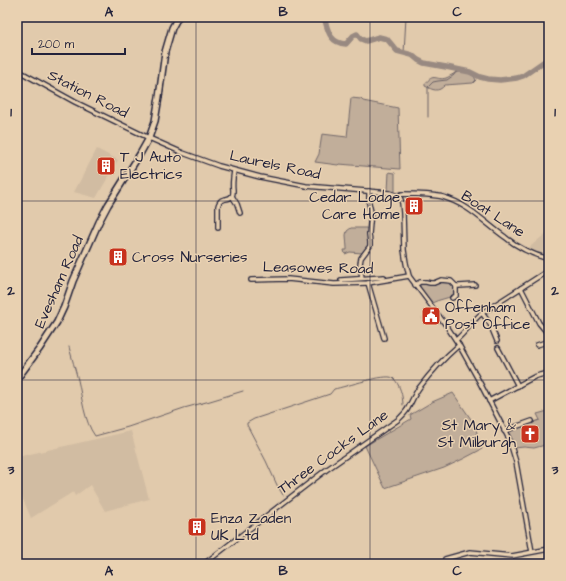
<svg xmlns="http://www.w3.org/2000/svg" width="566" height="581" viewBox="0 0 566 581" font-family="'Architects Daughter',sans-serif">
  <style>
    .built { fill: #d1bca2 }
    .green { fill: #c1ae9a; stroke: #72686a }
    .lines { fill: none; stroke-linecap: round; stroke-linejoin: round }
    .stream { stroke: #696065; stroke-width: 1 }
    .river { stroke: #988981; stroke-width: 5.5 }
    .minor-casing { stroke: #22223b; stroke-width: 6 }
    .secondary-casing { stroke: #22223b; stroke-width: 8 }
    .minor { stroke: #e9d1b1; stroke-width: 3.5 }
    .secondary { stroke: #e9d1b1; stroke-width: 5 }
    .grid { fill: none; stroke: #22223b; stroke-width: 1; stroke-opacity: 0.55 }
    .labels { text-anchor: middle; dominant-baseline: central; stroke-width: 3; stroke-linejoin: round; paint-order: stroke }
    .street-label { font-size: 15px; fill: #22223b; stroke: #e9d1b1 }
    .poi-label { font-size: 15px; fill: #22223b; stroke: #e9d1b1; text-anchor: start }
    .neatline { fill: none; stroke: #22223b; stroke-width: 1.5 }
    .grid-label { font-size: 13px; text-anchor: middle; font-weight: bold; fill: #22223b }
  </style>
  <rect width="100%" height="100%" fill="#e1caac"/>
  <filter id="ink" filterUnits="userSpaceOnUse"><feTurbulence type="fractalNoise" baseFrequency=".025" numOctaves="2"/><feDisplacementMap in="SourceGraphic" scale="8" xChannelSelector="R" yChannelSelector="G"/><feConvolveMatrix kernelMatrix="1 2 1 2 8 2 1 2 1" color-interpolation-filters="sRGB"/></filter>
  <g filter="url(#ink)">
    <!-- built -->
    <g class="built">
      <path d="M97 149 118 160 96 198 74 192Z"/>
      <path d="M549 231V246L538 256 526 250Z"/>
      <path d="M433 309 439 317 425 324 421 318Z"/>
      <path d="M131 431 149 499 105 511 90 485 75 496 73 492 31 518 17 485V457Z"/>
    </g>
    <!-- green -->
    <g class="green">
      <path d="M458 72C465 72 473 73 476 80L473 83 445 85C438 93 433 90 425 86V84C434 72 436 81 446 78 449 77 454 73 458 72Z"/>
      <path d="M351 98 361 99 363 101 398 108 400 169 339 164 338 165 315 162 319 154 322 134 347 137Z"/>
      <path d="M389 172 395 173V192L388 191Z"/>
      <path d="M351 228H366L368 229V246L362 253 350 252 345 254 344 250H347V248L346 235 347 231Z"/>
      <path d="M440 282H450L454 286V295C447 299 439 299 432 303L420 288V284Z"/>
      <path d="M453 393 475 425 477 433 476 434 482 449 463 459 444 468 385 488 365 446 411 419 410 415 432 402Z"/>
      <path d="M548 411 549 412V444L534 448 524 447 514 448 507 431 540 420 537 414Z"/>
    </g>
    <g class="lines">
      <!-- stream -->
      <g class="stream">
        <path d="M404 53 406 17"/>
        <path d="M428 117V87L433 82 438 81 447 80 454 75 457 69"/>
        <path d="M69 347C72 358 75 369 78 380 82 397 84 421 95 436L128 427 184 408 210 401 243 391"/>
        <path d="M283 495 277 485 266 461 247 425V423L254 419 330 394 334 389C345 387 386 373 393 378 400 384 403 397 403 405"/>
      </g>
      <!-- river -->
      <path class="river" d="M324 17C328 30 329 43 346 44L353 36 357 34 361 39 366 41 379 37 387 39 397 51 412 55 418 60 424 63 446 67 470 72 480 77 488 79 500 80 517 78 523 76 549 58"/>
      <!-- minor casing -->
      <g class="minor-casing">
        <g id="minor">
          <path d="M17 70 75 102 149 138 183 153 219 166 260 177 306 186 390 193 396 195 400 197"/>
          <path d="M232 196 237 204 240 213"/>
          <path d="M400 197 402 203 403 213 404 250 406 263 409 276 448 328 459 345 479 381 509 439 516 462 532 552"/>
          <path d="M400 197V195L402 194C414 194 431 194 443 197 468 204 484 222 505 237 517 247 534 255 549 259"/>
          <path d="M218 228V206C221 195 228 202 232 196 233 195 233 192 233 190 232 183 233 177 234 171"/>
          <path d="M362 278 360 264 361 258 370 246V242L369 234 371 212 369 203V191"/>
          <path d="M251 280 288 279 334 284 368 283 409 276"/>
          <path d="M341 280 384 277"/>
          <path d="M368 283 384 338"/>
          <path d="M415 285 420 282H426L430 283H434L441 280 451 281 456 286"/>
          <path d="M456 286H459L475 285"/>
          <path d="M521 288 539 323 549 335"/>
          <path d="M452 298 456 296V286"/>
          <path d="M482 313 490 324 497 341"/>
          <path d="M456 340C466 332 472 321 482 313L549 270"/>
          <path d="M537 345 549 341"/>
          <path d="M498 348 518 386"/>
          <path d="M489 401 534 377 540 375 549 373"/>
          <path d="M504 431 532 421"/>
          <path d="M445 559 470 552 512 556 549 549"/>
          <path d="M204 564 326 470 399 419C402 416 405 413 407 410 411 403 414 395 419 388 431 372 444 358 459 345"/>
        </g>
      </g>
      <!-- secondary casing -->
      <g class="secondary-casing">
        <path id="secondary" d="M17 379 40 348 57 322 64 307 73 281 99 222 108 205 140 154 149 138 155 121 159 97 165 52 172 28 178 17"/>
      </g>
      <!-- minor -->
      <use href="#minor" class="minor"/>
      <!-- secondary -->
      <use href="#secondary" class="secondary"/>
    </g>
  </g>
  <!-- grid -->
  <path class="grid" d="M196 17V564M370 17V564M17 201H549M17 380H549"/>
  <!-- icons -->
  <defs>
    <g id="building-square" transform="scale(1)"><rect x="-9" y="-9" width="18" height="18" rx="4" fill="#c8321e" stroke="#e9d1b1"/><path d="M-4-6H4V6H1V3H-1V6H-4ZM-2.5-4.3h1.7v1.8h-1.7ZM.8-4.3h1.7v1.8H.8ZM-2.5-1h1.7V.8h-1.7ZM.8-1h1.7V.8H.8Z" fill="#fff"/></g>
    <g id="civic-square" transform="scale(1)"><rect x="-9" y="-9" width="18" height="18" rx="4" fill="#c8321e" stroke="#e9d1b1"/><path d="M-.6-6.5H3V-4.5H.6V-3L4-1V1h2V6H-6V1h2V-1L-.6-3ZM-1.2 2.5V6h2.4V2.5Z" fill="#fff"/></g>
    <g id="church-square" transform="scale(1)"><rect x="-9" y="-9" width="18" height="18" rx="4" fill="#c8321e" stroke="#e9d1b1"/><path d="M-1.2-6h2.4v3.5h3.3v2.4h-3.3V6h-2.4V-.1h-3.3v-2.4h3.3Z" fill="#fff"/></g>
  </defs>
  <g fill-rule="evenodd">
    <use href="#building-square" x="106" y="166"/>
    <use href="#building-square" x="414" y="206"/>
    <use href="#building-square" x="118" y="257"/>
    <use href="#civic-square" x="431" y="316"/>
    <use href="#church-square" x="530" y="434"/>
    <use href="#building-square" x="197" y="527"/>
  </g>
  <g class="labels">
    <!-- street labels -->
    <g class="street-label">
      <text transform="translate(88 94) rotate(27)">Station Road</text>
      <text transform="translate(275 165) rotate(12)">Laurels Road</text>
      <text transform="translate(493 214) rotate(33)">Boat Lane</text>
      <text transform="translate(318 268) rotate(1)">Leasowes Road</text>
      <text transform="translate(59 282) rotate(-66)">Evesham Road</text>
      <text transform="translate(333 452) rotate(-36)">Three Cocks Lane</text>
    </g>
    <!-- poi labels -->
    <g class="poi-label">
      <text x="120" y="157">T J Auto<tspan x="120" dy="17">Electrics</tspan></text>
      <text x="400" y="197" text-anchor="end">Cedar Lodge<tspan x="400" dy="17">Care Home</tspan></text>
      <text x="132" y="257">Cross Nurseries</text>
      <text x="445" y="307">Offenham<tspan x="445" dy="17">Post Office</tspan></text>
      <text x="516" y="425" text-anchor="end">St Mary &amp;<tspan x="516" dy="17">St Milburgh</tspan></text>
      <text x="211" y="518">Enza Zaden<tspan x="211" dy="17">UK Ltd</tspan></text>
    </g>
  </g>
  <!-- margin -->
  <rect width="566" height="581" fill="none" stroke="#e9d1b1" stroke-width="44"/>
  <!-- scale -->
  <path d="M32 48v6h93v-6" fill="none" stroke="#22223b" stroke-width="2"/>
  <text x="38" y="48" font-size="12" fill="#22223b" stroke="#e9d1b1" stroke-width="3" paint-order="stroke">200 m</text>
  <rect x="22" y="22" width="522" height="537" class="neatline"/>
  <g class="grid-label">
    <text x="109" y="16">A</text>
    <text x="283" y="16">B</text>
    <text x="457" y="16">C</text>
    <text x="11" y="116">1</text>
    <text x="555" y="116">1</text>
    <text x="11" y="295">2</text>
    <text x="555" y="295">2</text>
    <text x="11" y="474">3</text>
    <text x="555" y="474">3</text>
    <text x="109" y="575">A</text>
    <text x="283" y="575">B</text>
    <text x="457" y="575">C</text>
  </g>
</svg>
